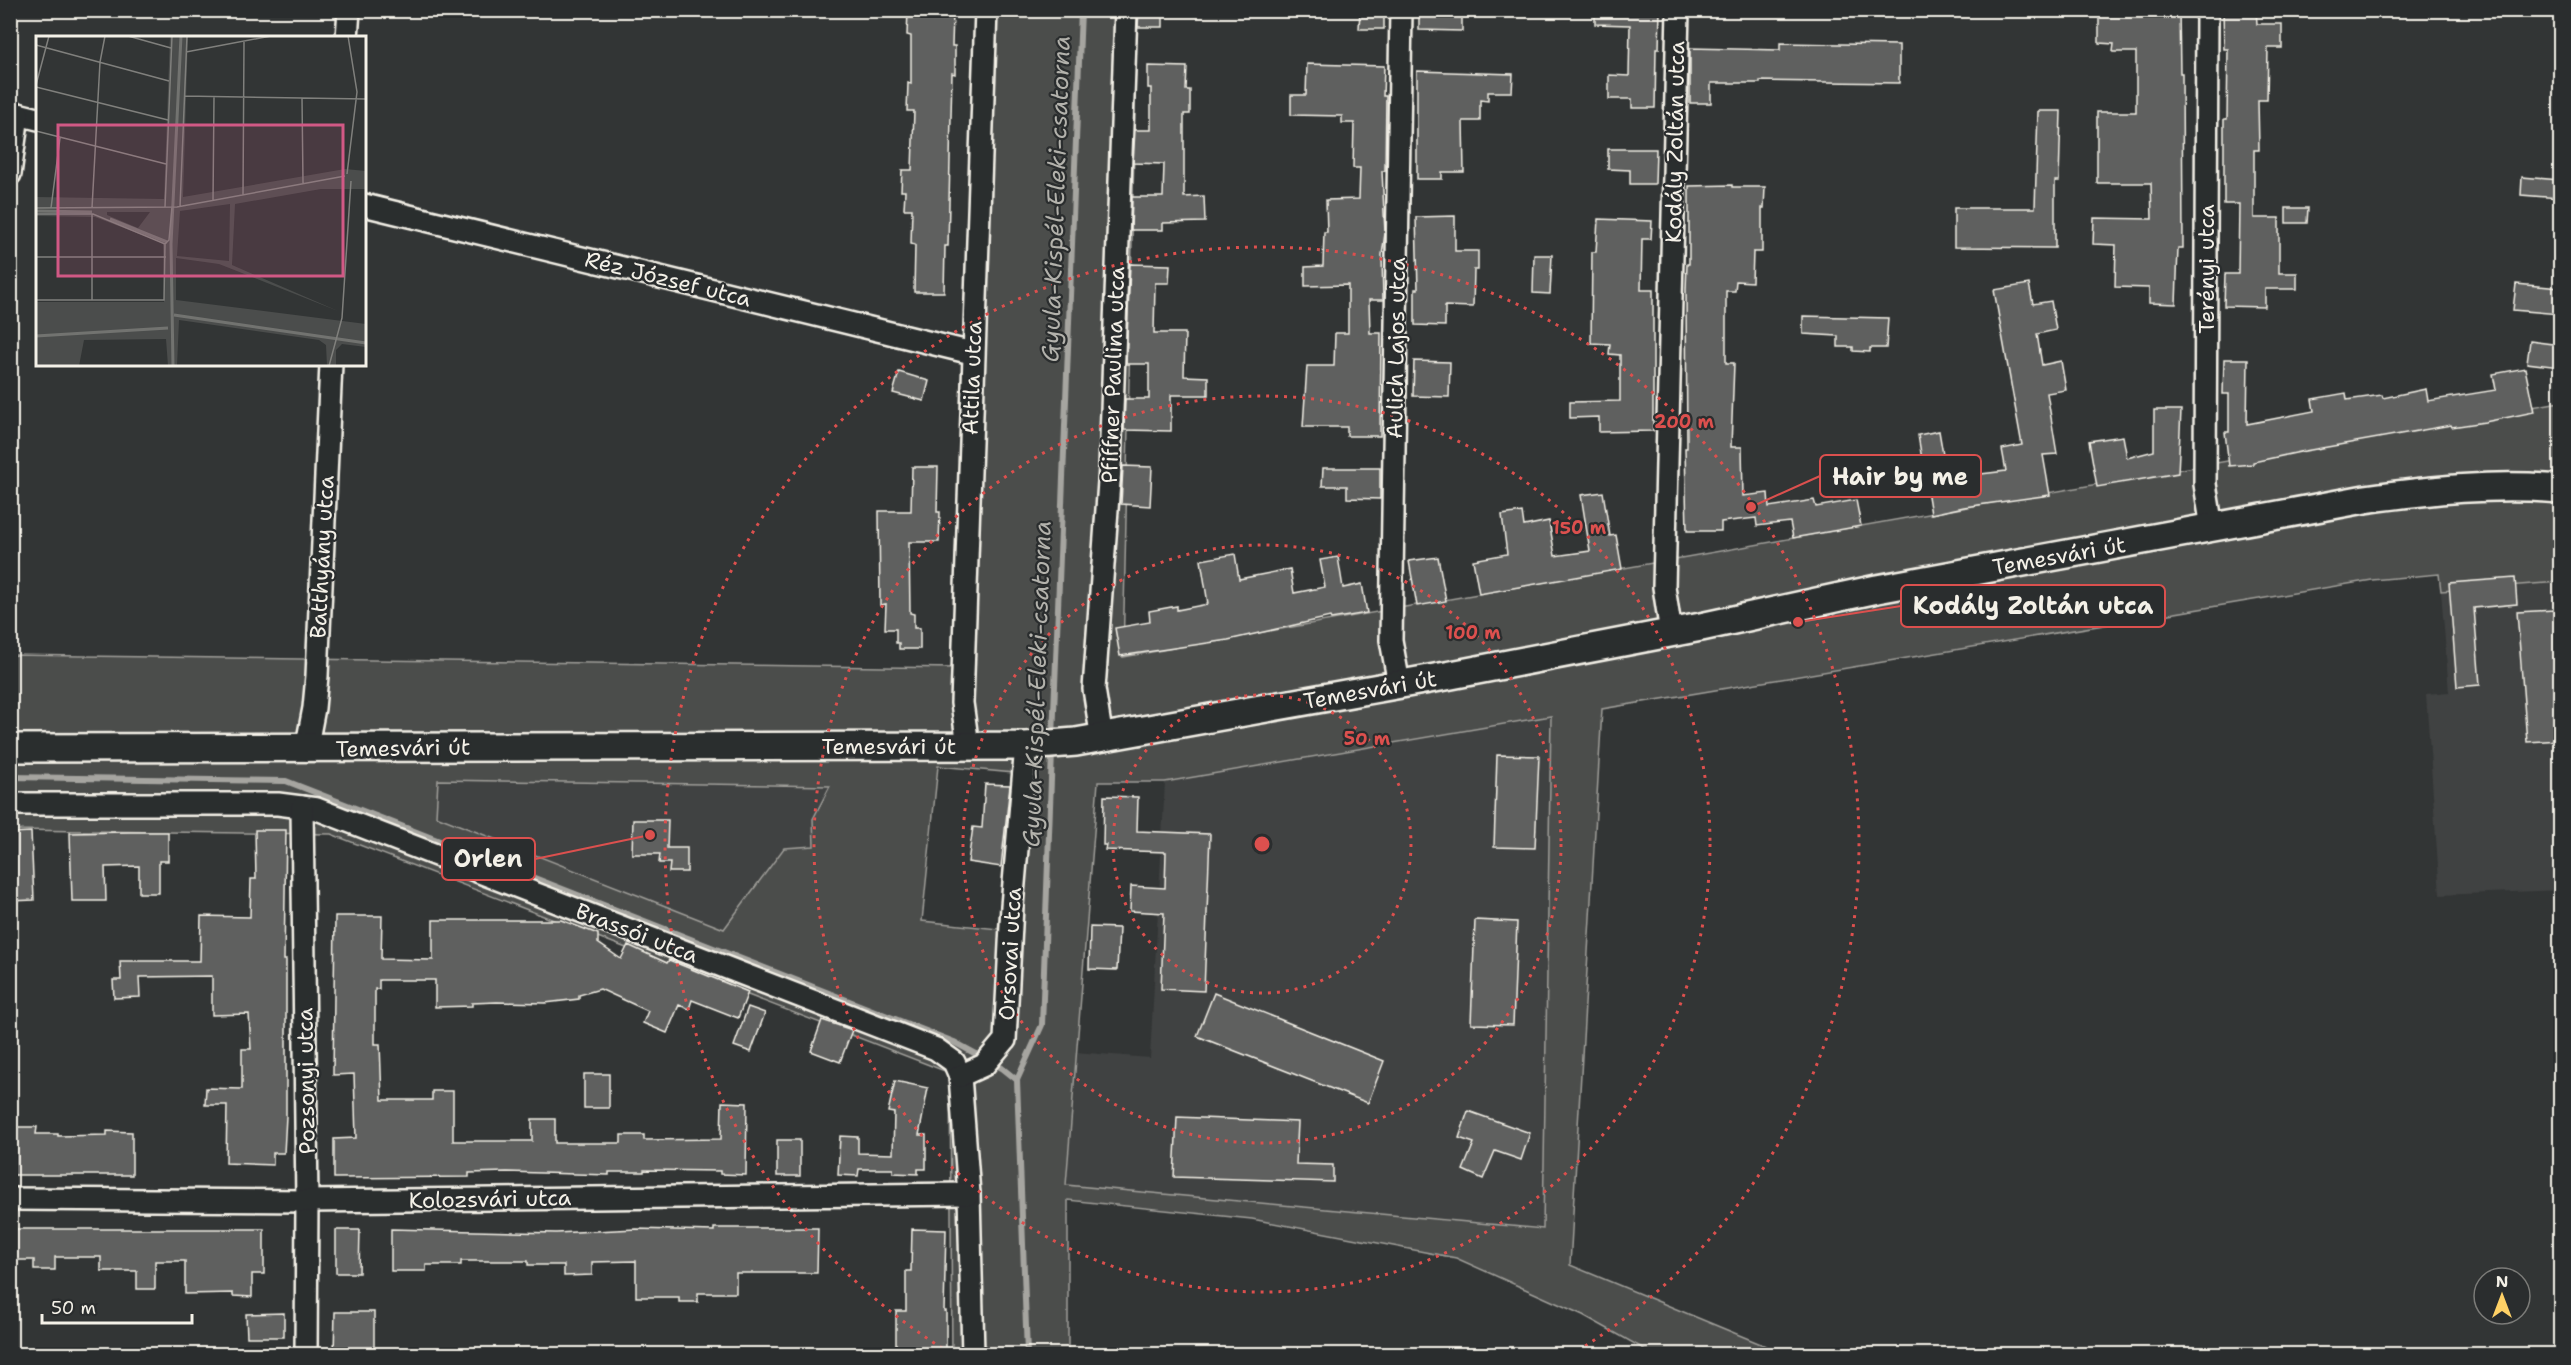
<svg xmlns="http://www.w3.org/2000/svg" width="2571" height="1365" viewBox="0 0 2571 1365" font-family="'Shantell Sans',sans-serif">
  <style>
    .built { fill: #404242 }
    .green { fill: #4b4d4c; stroke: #a09f9a; stroke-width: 1.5; fill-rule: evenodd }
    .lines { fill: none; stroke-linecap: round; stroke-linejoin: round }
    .stream { stroke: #a6a5a0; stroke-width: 6 }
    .building { fill: #5f605f; stroke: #f4f1e8; stroke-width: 1.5 }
    .minor-casing { stroke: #f4f1e8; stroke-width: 26 }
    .tertiary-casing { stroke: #f4f1e8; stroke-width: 32 }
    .minor { stroke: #2a2d2e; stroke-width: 21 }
    .tertiary { stroke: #2a2d2e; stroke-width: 27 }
    .ring { fill: none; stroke: #dc504e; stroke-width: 3; stroke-dasharray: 3 6 }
    .labels { text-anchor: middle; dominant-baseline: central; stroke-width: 4.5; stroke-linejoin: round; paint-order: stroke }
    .street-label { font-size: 22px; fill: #f4f1e8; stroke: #2a2d2e }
    .water-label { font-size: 24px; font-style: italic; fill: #b3b2ac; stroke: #2a2d2e }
    .inset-river { fill: none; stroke: #727370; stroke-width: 3 }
    .inset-road { fill: none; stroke: #80807d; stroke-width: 1.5 }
    .view { fill: #d15985; fill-opacity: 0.15; stroke: #d15985; stroke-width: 3 }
    .inset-edge { fill: none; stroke: #f4f1e8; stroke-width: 3 }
    .centre { fill: #dc504e; stroke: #2a2d2e; stroke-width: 3 }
    .ring-label { font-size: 18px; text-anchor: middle; font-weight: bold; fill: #dc504e; stroke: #2a2d2e; stroke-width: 4.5; stroke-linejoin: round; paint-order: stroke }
    .leader { fill: none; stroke: #dc504e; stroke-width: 2 }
    .callout-dot { fill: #dc504e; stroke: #2a2d2e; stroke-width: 2 }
    .callout { fill: #2a2d2e; stroke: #dc504e; stroke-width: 2 }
    .callout-label { font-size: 24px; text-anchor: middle; font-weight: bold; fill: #f4f1e8 }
  </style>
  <rect width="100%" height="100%" fill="#323535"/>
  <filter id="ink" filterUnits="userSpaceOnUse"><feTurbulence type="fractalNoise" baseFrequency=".0167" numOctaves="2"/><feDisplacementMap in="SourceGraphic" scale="12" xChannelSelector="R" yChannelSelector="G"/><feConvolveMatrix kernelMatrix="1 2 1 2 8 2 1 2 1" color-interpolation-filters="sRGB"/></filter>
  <g filter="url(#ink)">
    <!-- built -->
    <g class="built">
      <path d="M2560 582V890L2440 895 2426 694 2449 692 2441 591Z"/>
      <path d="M1551 715 1543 1230 1066 1185 1075 1052 1150 1058 1165 782Z"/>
      <path d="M438 780 831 786 813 819 814 847 783 848 724 929 436 816Z"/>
    </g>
    <!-- green -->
    <path class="green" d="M977 11H1137L1123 657 2560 402V582L2441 591 2439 574 2372 580 1602 709 1570 1265 1785 1354H1653L1583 1315 1456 1258 1252 1219 1068 1200V1354H952L950 1073 331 834 11 830V655L956 668 964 323ZM1551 716 1543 1229 1066 1185 1098 782H1165ZM938 766 1014 773 998 929 922 921ZM438 780 830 786 813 819 814 846 784 848 724 929 436 816Z"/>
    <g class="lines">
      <!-- stream -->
      <g class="stream">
        <path d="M1053 738 1081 10"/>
        <path d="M10 777 286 781 954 1042 1002 1068 1017 1080"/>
        <path d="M1027 1354 1017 1080 1042 1025 1052 752"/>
      </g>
    </g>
    <!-- building -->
    <g class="building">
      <path d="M1139 10H1163V27H1138Z"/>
      <path d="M1360 10H1384V29H1359Z"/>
      <path d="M1419 10H1462V31L1419 30Z"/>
      <path d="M1595 10H1660L1659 49H1656L1655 108H1632V99H1609V75L1629 76 1630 25 1595 24Z"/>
      <path d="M2099 10H2179L2180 73H2182L2183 248H2178L2176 304 2149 303V288L2115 287 2116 245 2093 244 2094 218 2152 219 2151 183H2097V112H2136V52H2113L2114 44 2099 43Z"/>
      <path d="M2223 10H2256L2257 24H2282V48H2268L2267 100H2258L2259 150H2254V218H2279V273H2297V289H2265V307L2224 306 2225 274H2238L2239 204H2224V119H2227L2228 49H2224Z"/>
      <path d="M908 11 953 13 952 46H955V74L952 73 948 246H945L944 292H914L915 245 911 244 912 209H904L905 191H901L902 170H912L914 111H907L908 83 911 84V36L907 35Z"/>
      <path d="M1780 43 1899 45V83L1760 81V83H1711V103H1690V48L1780 50Z"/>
      <path d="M1307 64 1384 66 1383 96H1386L1385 171H1382L1385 233 1382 255 1383 300H1369L1370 333H1381L1380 436H1347V427H1303L1307 366H1334L1335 333H1348V285L1305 286V267L1323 266 1324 232H1327L1326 200 1359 199 1360 168H1353L1354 123H1342V116L1291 115V95H1306Z"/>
      <path d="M1148 66 1187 67 1186 90H1190V114H1184V197L1204 196 1205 222 1163 223V230H1131L1132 197H1163L1164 164 1133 163 1135 130H1151V88H1148Z"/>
      <path d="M1417 71 1513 74 1512 92H1488V101L1480 100V121H1463L1464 172H1442V179H1417Z"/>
      <path d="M2038 111H2061L2059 181H2055V248L1954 247V208H2035Z"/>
      <path d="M1608 149H1656L1655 184H1630V170L1608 169Z"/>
      <path d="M2522 177 2560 180V198L2521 195Z"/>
      <path d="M1732 185V187H1765L1764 208H1762V252H1753L1752 282 1736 281 1735 291H1726V363H1734L1731 447H1742L1743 496 1768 493 1769 507 1814 500 1816 507 1856 500 1861 526 1793 538 1790 522 1757 526 1756 518 1721 522V531H1687L1685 448H1687L1686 289 1687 264H1689V186Z"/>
      <path d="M2286 208H2308L2307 223H2286Z"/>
      <path d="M1455 216V251H1478V270H1474L1473 307 1445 306V326L1415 325V289H1418L1416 217Z"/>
      <path d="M1598 219 1652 221 1651 239H1642L1641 290H1653V431L1599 432V417L1570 418V402L1620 401V355L1609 354 1610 344 1591 343 1592 252H1596Z"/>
      <path d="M1534 255H1552L1550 294 1533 293Z"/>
      <path d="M1130 264 1170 265 1169 283H1155L1154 333H1185L1184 376 1208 377V395H1171V431L1124 430 1125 399H1149V364H1126Z"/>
      <path d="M2029 284 2033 304 2051 301 2056 330 2037 334 2042 365 2061 361 2066 390 2047 393 2057 454 2043 455 2050 495 1964 507 1931 514 1918 435 1939 431 1947 478 2006 471 2002 449 2022 445 1994 290Z"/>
      <path d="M2516 284 2560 288V314L2513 310Z"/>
      <path d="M1803 316 1888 318 1886 348H1870V352L1853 351V347H1838V336L1803 334Z"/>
      <path d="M2530 341 2560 345V367L2527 363Z"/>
      <path d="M2224 359H2248L2247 424 2314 411 2312 399 2346 393 2347 400 2382 395 2383 398 2426 389 2428 401 2496 390 2493 374 2525 368 2534 412 2485 422 2452 427 2451 425 2305 451 2253 462V464L2229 466 2225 432H2229V394H2223Z"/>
      <path d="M1414 361 1450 362 1449 397 1413 396Z"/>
      <path d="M899 372 929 381 924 401 893 393Z"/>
      <path d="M2154 410H2181L2178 473 2097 487 2089 441 2123 436 2127 458 2154 451Z"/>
      <path d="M1123 466 1152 467 1150 506 1121 504Z"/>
      <path d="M912 467H938L937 512H940L939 542H909L910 613 914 614V628H920V649H899V643H896V629H885L886 604 880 605 879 511H911Z"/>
      <path d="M1323 468H1380V499L1347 498V486H1322Z"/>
      <path d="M1603 492 1610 536 1616 535 1622 569 1479 594 1473 560 1507 554 1502 515 1522 512 1524 526 1549 521 1555 556 1590 551 1581 495Z"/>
      <path d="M1235 554 1239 579 1290 569 1294 593 1325 587 1320 560 1338 557 1343 588 1362 584 1367 613 1331 619 1330 617 1228 640 1120 656 1115 628 1150 622 1149 611 1177 606V610L1208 604 1201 560Z"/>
      <path d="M1438 557 1446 601 1417 606 1409 561Z"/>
      <path d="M2515 578 2517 604 2474 608 2480 685 2457 687 2449 583Z"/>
      <path d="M2554 610 2560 706V740L2527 742 2517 612Z"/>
      <path d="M1497 755 1539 756 1535 848 1494 847Z"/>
      <path d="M985 784 1010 785 1001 867 968 862 973 827 982 828Z"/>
      <path d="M1104 796 1138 797 1137 831 1210 834 1204 991 1161 989 1164 913 1130 911 1131 886 1165 888 1166 852 1105 850 1106 845H1103Z"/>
      <path d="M633 820H668L667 848H687V872H669L670 863H659L660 854H632Z"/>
      <path d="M255 830H286L284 960H286V1116L284 1153H273V1165L226 1163 227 1105H205L206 1088 242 1089V1049H251L249 1014 212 1015V976L139 977 140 997 114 998 113 980H121L120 961H200L201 916 250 917 251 879H256Z"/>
      <path d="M31 832 34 900 10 901V833Z"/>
      <path d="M129 832H168V861H159V893H139V866L105 867 106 901H72L70 833Z"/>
      <path d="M335 916H382L381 959 433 960V920H561L598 934V943L621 959 628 945 667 963 669 960 748 992 738 1018 692 1000 689 1009 679 1005 667 1033 643 1023 648 1011 600 989 579 995V999L545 1003 497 1002 472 1003V1006L435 1007V980H379V989H375V1044H380L382 1100H432V1091H453V1141H532V1119H555V1143H621V1135H644V1140L721 1139 722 1102 747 1103 746 1175 720 1174V1171L644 1170V1172H609V1175L507 1172 469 1173V1177L334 1178V1139L356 1138 354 1074 333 1075Z"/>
      <path d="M1475 920 1517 922 1513 1025 1471 1024Z"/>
      <path d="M1090 927 1119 928 1117 970 1089 969Z"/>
      <path d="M1214 993 1384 1061 1368 1103 1197 1036Z"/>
      <path d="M748 1007 765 1013 751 1052 734 1046Z"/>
      <path d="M822 1020 852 1030 840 1062 811 1051Z"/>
      <rect x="584" y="1074" width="25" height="34"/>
      <path d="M895 1081 928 1088 919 1135H926V1169H918V1174L893 1173V1169H859L858 1176 838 1175 840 1136 858 1137V1153L893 1154 894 1113 888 1112Z"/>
      <path d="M1468 1111 1530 1133 1521 1160 1495 1151 1483 1179 1463 1170 1474 1143 1459 1138Z"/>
      <path d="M1177 1117 1298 1122 1296 1164 1333 1165V1182L1174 1177Z"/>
      <path d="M10 1127H37L36 1134H58V1136L107 1135V1131L132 1132V1175H10Z"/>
      <rect x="777" y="1140" width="23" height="36"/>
      <path d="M714 1228H818L817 1273H736V1293H698V1302H679V1297H636V1261L592 1262V1275L564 1276V1265H528V1261H461V1265H426V1271H391V1229L556 1233 636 1229 714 1231Z"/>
      <path d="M10 1229H264V1274H252V1297L233 1296V1293L185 1294V1261H155V1289H137V1271H101V1257H55V1270H34V1260H10Z"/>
      <path d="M912 1229 946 1230 944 1311H946V1354H896V1311H906V1271H911Z"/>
      <path d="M336 1230H360L359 1273H336Z"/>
      <path d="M335 1312H374V1354H334Z"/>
      <path d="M284 1313V1337H247L246 1314Z"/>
    </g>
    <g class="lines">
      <!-- minor casing -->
      <g class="minor-casing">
        <g id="minor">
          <path d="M2207 10 2205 484 2212 528"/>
          <path d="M347 38 349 10"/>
          <path d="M10 112 38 119"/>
          <path d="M10 174 18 114"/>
          <path d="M364 205 972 353"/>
          <path d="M1671 633 1664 587 1678 10"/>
          <path d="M1399 684 1391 640 1401 10"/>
          <path d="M1102 739 1094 689 1110 468 1126 10"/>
          <path d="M968 746 962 703 986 10"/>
          <path d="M306 750 314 708 317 676 331 364"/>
          <path d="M10 804H278L317 809 936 1049 954 1062 960 1076 969 1194 973 1354"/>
          <path d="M302 807 307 1201 306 1354"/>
          <path d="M960 1076 984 1065 1005 1040 1012 906 1026 746"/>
          <path d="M10 1199 307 1201 969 1194"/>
        </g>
      </g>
      <!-- tertiary casing -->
      <g class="tertiary-casing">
        <path id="tertiary" d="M10 748C349 750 688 744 1026 746L1076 742 1446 676 1701 627 1877 589 2365 499C2430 490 2495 483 2560 489"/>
      </g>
      <!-- minor -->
      <use href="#minor" class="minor"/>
      <!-- tertiary -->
      <use href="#tertiary" class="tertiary"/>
    </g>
  </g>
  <!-- distance rings -->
  <g class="ring">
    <circle cx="1262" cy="844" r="149"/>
    <circle cx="1262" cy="844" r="299"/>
    <circle cx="1262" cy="844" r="448"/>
    <path d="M950 1353A597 597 0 1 1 1574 1353"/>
  </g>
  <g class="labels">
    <!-- street labels -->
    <g class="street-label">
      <text transform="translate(1675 142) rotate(-89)">Kodály Zoltán utca</text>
      <text transform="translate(2206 269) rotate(-90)">Terényi utca</text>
      <text transform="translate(668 279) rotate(14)">Réz József utca</text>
      <text transform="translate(1396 348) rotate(-89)">Aulich Lajos utca</text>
      <text transform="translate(1113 375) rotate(-88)">Pfiffner Paulina utca</text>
      <text transform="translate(972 378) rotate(-88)">Attila utca</text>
      <text transform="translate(2059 556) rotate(-10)">Temesvári út</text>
      <text transform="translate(322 557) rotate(-87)">Batthyány utca</text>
      <text transform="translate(1370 690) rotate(-10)">Temesvári út</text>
      <text x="889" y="746">Temesvári út</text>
      <text transform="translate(403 748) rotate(-1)">Temesvári út</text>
      <text transform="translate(637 933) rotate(21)">Brassói utca</text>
      <text transform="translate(1010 954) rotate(-87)">Orsovai utca</text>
      <text transform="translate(306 1081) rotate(-91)">Pozsonyi utca</text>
      <text transform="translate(490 1199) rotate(-1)">Kolozsvári utca</text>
    </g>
    <!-- water labels -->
    <g class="water-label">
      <text transform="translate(1056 199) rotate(-88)">Gyula-Kispél-Eleki-csatorna</text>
      <text transform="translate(1037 684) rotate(-88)">Gyula-Kispél-Eleki-csatorna</text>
    </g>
  </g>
  <!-- overview -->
  <g transform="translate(36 36)">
    <rect width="330" height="330" fill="#323535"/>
    <path d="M134 0H152L147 161 309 133 330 135V153H285L199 168 196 229 302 275 183 228 140 222V264L330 288V311L306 308 300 314V330H291L290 309 283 304 143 284 141 330H132L130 303 48 304 43 330H0V266H128L127 207 59 181 0 180V161L128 163ZM194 168 193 225 141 220 144 175ZM71 176H114L102 192 71 179Z" fill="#4b4d4c" fill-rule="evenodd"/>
    <path class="inset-river" d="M0 175 56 176M74 183 131 206M138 279 330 307M0 300 132 292M137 330 135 208 145 0"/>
    <path class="inset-road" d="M92 0 135 12M0 9 133 45M150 16 235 0M0 49 13 0M0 51 132 84M148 60 330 63M266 62 267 147M0 95 130 128M311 138 321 56 312 0M207 159 208 6M177 165 178 61M129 171 136 0M144 171 151 0M0 172 141 171 309 140M15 172 24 102M56 172 64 26 69 0M0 178H57L129 208M56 178V264M129 208 133 204 136 171M0 221H130M0 264H128L129 208M293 330 306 282 315 145"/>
    <path class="view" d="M22 89H307V240H22Z"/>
    <rect width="330" height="330" class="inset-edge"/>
  </g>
  <circle cx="1262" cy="844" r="9" class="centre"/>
  <g class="ring-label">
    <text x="1684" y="428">200 m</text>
    <text x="1579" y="534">150 m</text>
    <text x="1473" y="639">100 m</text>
    <text x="1367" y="745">50 m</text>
  </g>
  <!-- callouts -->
  <path class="leader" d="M1751 507L1820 476M1798 622L1901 606M650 835L535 859"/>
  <g class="callout-dot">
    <circle cx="1751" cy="507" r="6"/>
    <circle cx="1798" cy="622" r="6"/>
    <circle cx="650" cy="835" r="6"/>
  </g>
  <g class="callout">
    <rect x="1820" y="455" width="161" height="42" rx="6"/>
    <rect x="1901" y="585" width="264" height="42" rx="6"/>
    <rect x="442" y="838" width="93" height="42" rx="6"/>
  </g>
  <g class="callout-label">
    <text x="1900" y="485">Hair by me</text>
    <text x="2033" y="614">Kodály Zoltán utca</text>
    <text x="488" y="867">Orlen</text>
  </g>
  <!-- margin -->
  <rect width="2571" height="1365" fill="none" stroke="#2a2d2e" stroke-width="36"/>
  <rect x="18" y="18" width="2535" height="1329" fill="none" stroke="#f4f1e8" stroke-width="2" filter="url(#ink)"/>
  <!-- north arrow -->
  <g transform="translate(2502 1296)"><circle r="28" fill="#2a2d2e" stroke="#7b7b78" stroke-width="1.5"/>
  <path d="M0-4.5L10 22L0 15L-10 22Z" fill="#ffd166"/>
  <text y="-9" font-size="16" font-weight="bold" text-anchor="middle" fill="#f4f1e8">N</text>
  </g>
  <!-- scale -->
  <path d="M42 1314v9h150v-9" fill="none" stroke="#f4f1e8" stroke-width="3"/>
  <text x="51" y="1314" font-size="18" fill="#f4f1e8" stroke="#2a2d2e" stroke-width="4.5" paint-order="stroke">50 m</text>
</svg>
